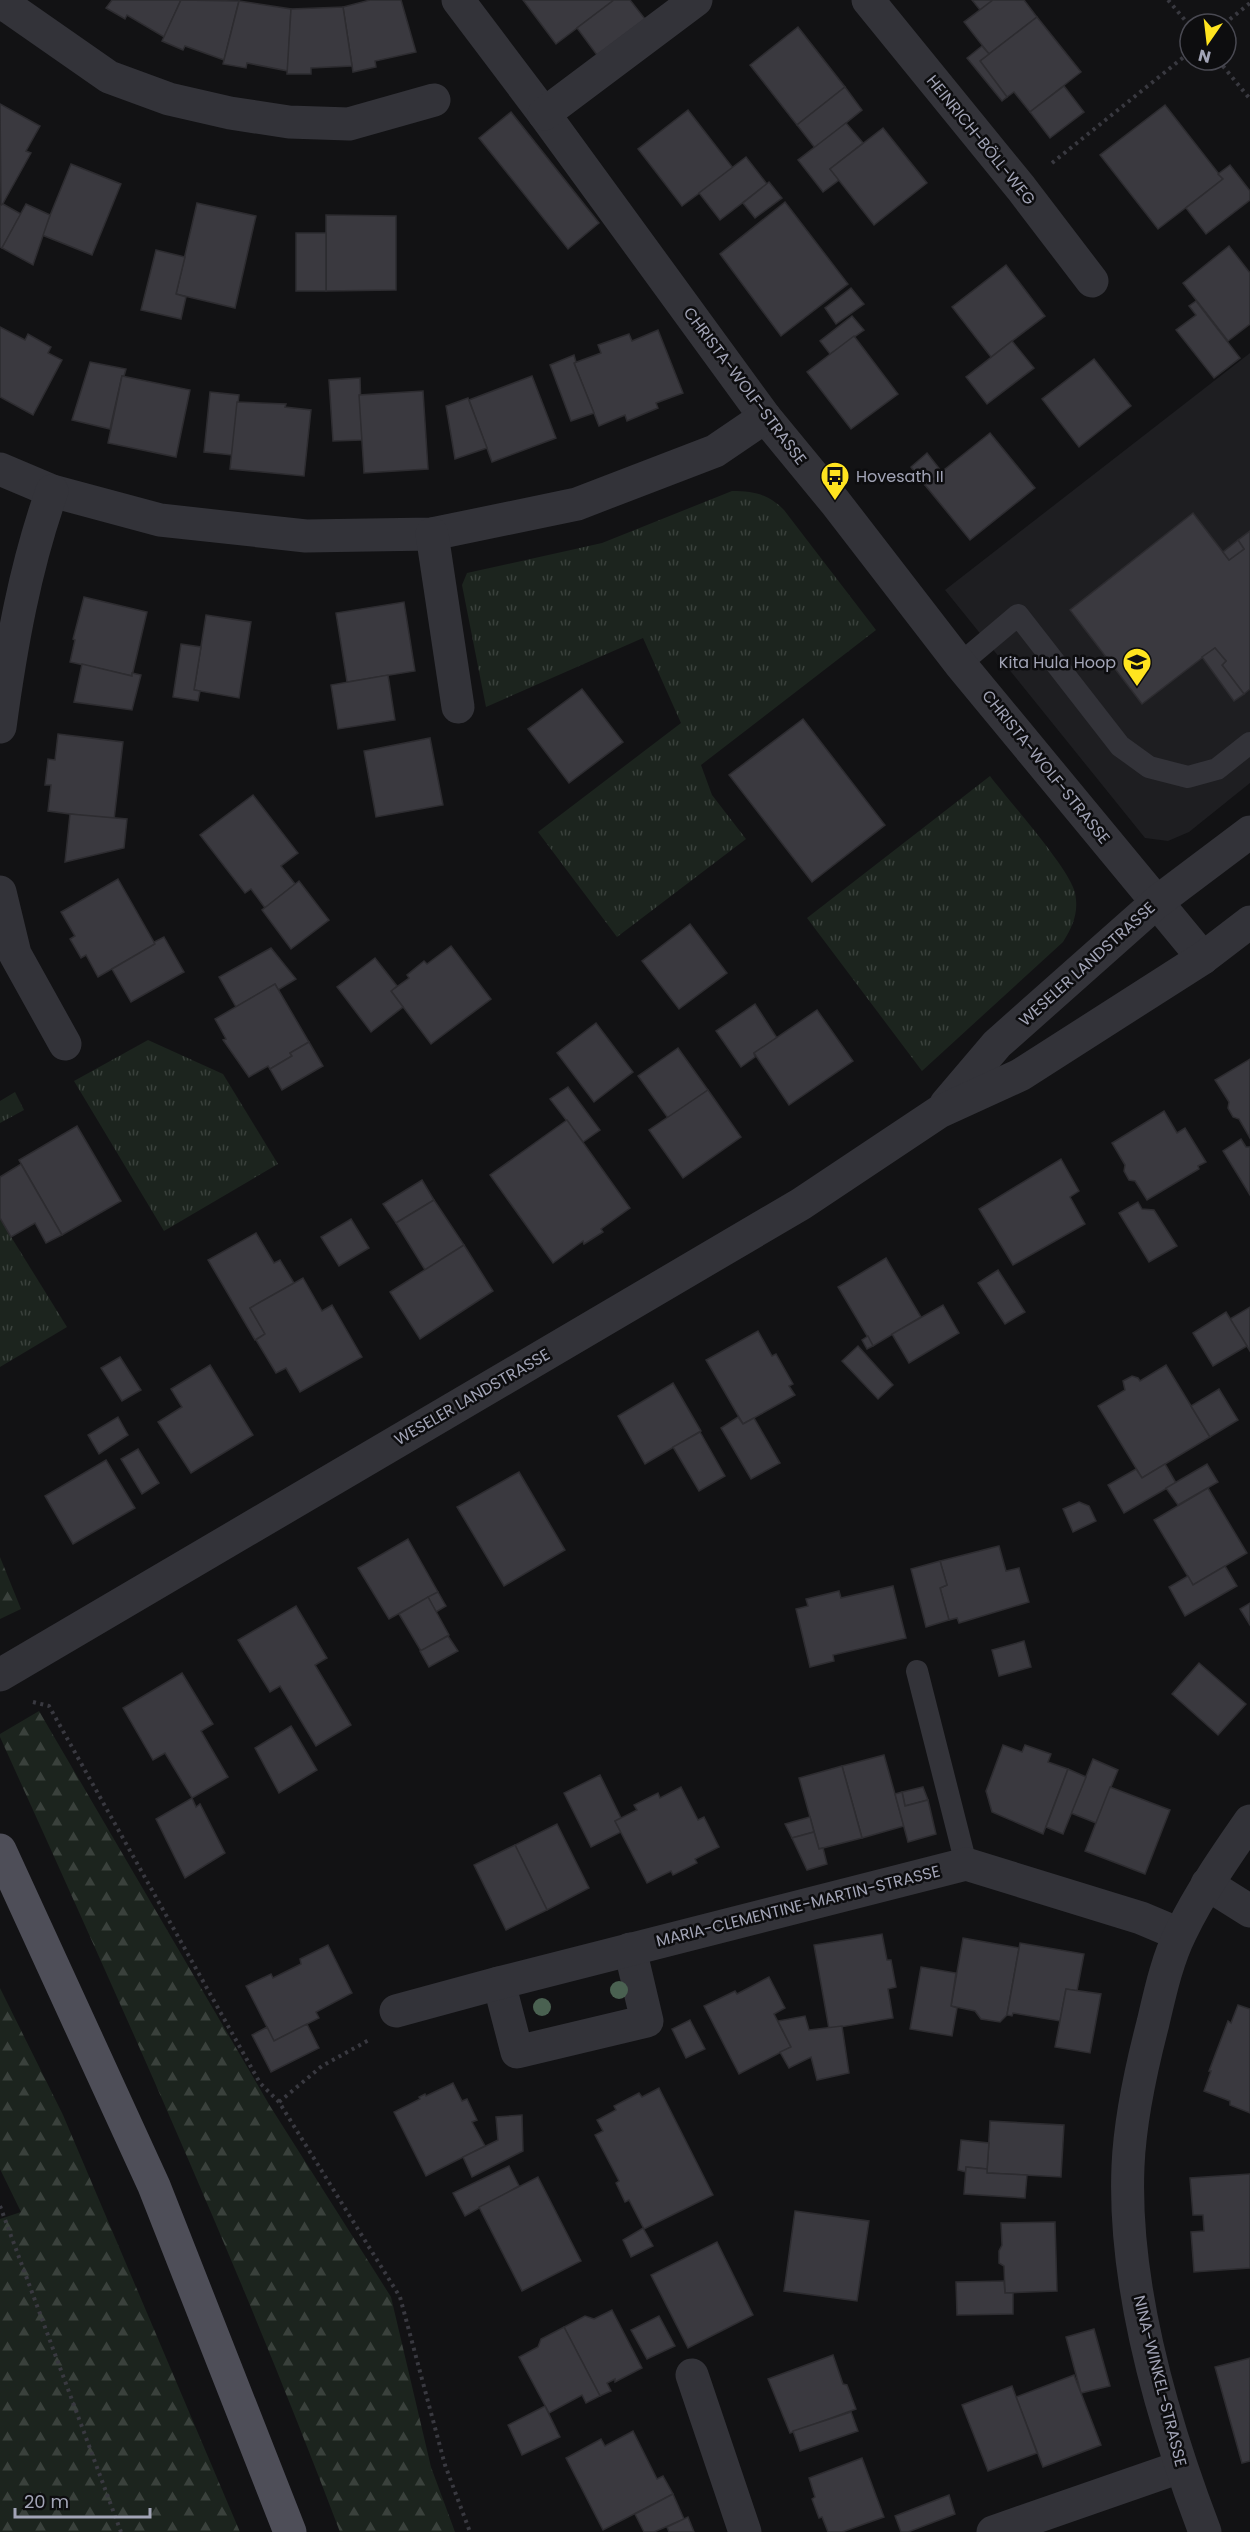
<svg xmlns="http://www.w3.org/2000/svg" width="1250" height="2532" viewBox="0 0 1250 2532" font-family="Poppins,sans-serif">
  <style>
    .built { fill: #1e1e21 }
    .grass { fill: url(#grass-tufts) }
    .forest { fill: url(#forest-firs) }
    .building { fill: #3a393f; stroke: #2d2c30; stroke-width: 1.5 }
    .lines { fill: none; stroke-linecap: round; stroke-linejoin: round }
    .path { stroke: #393940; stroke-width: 4; stroke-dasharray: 3 4.5; stroke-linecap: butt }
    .service { stroke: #333339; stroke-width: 22 }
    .minor { stroke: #333339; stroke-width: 33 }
    .tertiary { stroke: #333339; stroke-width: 33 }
    .primary { stroke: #4e4e58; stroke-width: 33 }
    .tree { fill: #4a6151 }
    .labels { text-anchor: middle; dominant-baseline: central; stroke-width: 5; stroke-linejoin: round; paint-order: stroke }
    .street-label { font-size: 16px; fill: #a2a4b6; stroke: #0d0d0f }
    .poi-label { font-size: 16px; fill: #a2a4b6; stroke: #0d0d0f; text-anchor: start }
  </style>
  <defs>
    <pattern id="grass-tufts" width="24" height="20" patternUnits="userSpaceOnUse" patternTransform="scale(1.5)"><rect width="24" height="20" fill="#1c241e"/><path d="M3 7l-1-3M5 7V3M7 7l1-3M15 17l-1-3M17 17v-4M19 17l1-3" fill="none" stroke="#3a413c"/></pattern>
    <pattern id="forest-firs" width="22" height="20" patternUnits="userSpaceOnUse" patternTransform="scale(1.5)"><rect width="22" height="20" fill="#1c241e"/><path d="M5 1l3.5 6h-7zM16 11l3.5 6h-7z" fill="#3a413c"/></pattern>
  </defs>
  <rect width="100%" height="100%" fill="#121214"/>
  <!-- built -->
  <path class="built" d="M1250 353V783L1189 832 1168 841 1145 838 945 590Z"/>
  <!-- grass -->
  <g class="grass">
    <path d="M732 491C754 491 768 494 784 510L876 630 701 765 712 795 746 839 617 937 538 832 681 723 643 638 486 707 462 585 467 573 602 543Z"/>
    <path d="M990 776C1008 800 1070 869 1075 893 1079 912 1073 926 1063 942L922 1071 807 918Z"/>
    <path d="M148 1040 223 1074 278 1164 164 1231 74 1081Z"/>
    <path d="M15 1092 24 1110 0 1123V1101Z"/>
    <path d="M0 1219 67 1327 0 1367Z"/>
  </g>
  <!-- forest -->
  <g class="forest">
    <path d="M0 1557 21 1609 0 1619Z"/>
    <path d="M39 1711 270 2106 391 2297 431 2467 455 2532H340C238 2262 119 2000 0 1737V1734Z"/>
    <path d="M0 1988 63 2115 240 2532H0V2219L21 2212 0 2169Z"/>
  </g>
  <!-- building -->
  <g class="building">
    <path d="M112 0H181L164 37 127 15 125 19 106 8Z"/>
    <path d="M181 0 239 1 224 60 185 46 183 50 162 41Z"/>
    <path d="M370 0H401L416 52 375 61 376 67 353 72 343 7Z"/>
    <path d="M523 0H614L556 44Z"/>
    <path d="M614 0H630L645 19 597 55 577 28Z"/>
    <path d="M972 0H993L980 10Z"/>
    <path d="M993 0H1024L1037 17 989 54 964 22Z"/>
    <path d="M239 1 291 9 288 71 247 63 246 68 223 64Z"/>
    <path d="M343 7 352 66 311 68V74H287L291 9Z"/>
    <path d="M1037 17 1081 72 1030 112 1014 92 1007 97 980 61Z"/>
    <path d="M798 27 845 87 797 125 750 65Z"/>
    <path d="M982 46 989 54 980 61 1007 97 1002 101 967 58Z"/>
    <path d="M1064 86 1084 112 1050 138 1030 112Z"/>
    <path d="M845 87 862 110 815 148 797 125Z"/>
    <path d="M0 104 40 126 26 151 31 153 1 207Z"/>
    <path d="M1165 105 1223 179 1158 229 1100 155Z"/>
    <path d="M688 110 733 168 682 206 638 149Z"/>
    <path d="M511 112 599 223 568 249 479 138Z"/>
    <path d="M846 123 863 143 830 169 839 180 823 192 798 160Z"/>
    <path d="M883 128 927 183 874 225 830 169Z"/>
    <path d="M746 157 767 184 720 220 699 193Z"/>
    <path d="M71 164 121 184 92 255 42 235Z"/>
    <path d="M1230 165 1250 191V200L1206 234 1186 208 1223 179 1218 174Z"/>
    <path d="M769 182 782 198 755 218 743 203Z"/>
    <path d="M785 202 848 284 781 336 720 254Z"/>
    <path d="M197 203 256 216 235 308 176 294Z"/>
    <path d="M3 204 21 214 2 248 0 247V206Z"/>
    <path d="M26 204 50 215 33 265 2 248Z"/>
    <path d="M326 215 396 216V290L326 291Z"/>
    <rect x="296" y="233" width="30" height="58"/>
    <path d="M1229 246 1250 273V324L1228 341 1183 283Z"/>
    <path d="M156 250 185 257 176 294 186 297 181 319 141 310Z"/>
    <path d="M1006 265 1045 316 991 357 952 307Z"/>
    <path d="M851 288 864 304 836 324 825 308Z"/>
    <path d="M1196 301 1240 358 1214 378 1176 330 1196 315 1189 306Z"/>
    <path d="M852 316 864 330 830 354 820 341Z"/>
    <path d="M0 327 25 340 28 334 51 347 48 353 62 360 33 415 0 397Z"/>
    <path d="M658 330 683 393 656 403 658 408 627 421 625 415 599 426 574 363 601 353 598 345 629 334 632 341Z"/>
    <path d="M854 336 898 394 851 429 807 372Z"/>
    <path d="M1012 341 1034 368 987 404 966 377Z"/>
    <path d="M574 355 576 362 574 363 594 413 571 421 550 365Z"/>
    <path d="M1094 359 1131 406 1079 447 1042 399Z"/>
    <path d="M90 362 126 369 124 376H122L110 429 72 420Z"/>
    <path d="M122 376 190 390 176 457 108 443Z"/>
    <path d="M532 376 556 438 492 462 469 400Z"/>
    <path d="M360 378 362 440 333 441 329 380Z"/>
    <path d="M423 391 428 469 364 473 359 395Z"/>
    <path d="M210 392 239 395 232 455 204 452Z"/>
    <path d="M468 398 487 448 455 459 446 406Z"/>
    <path d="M237 402 286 404 285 407 311 410 304 476 230 469Z"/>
    <path d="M990 433 1035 488 970 540 925 485Z"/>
    <path d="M927 453 942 472 925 485 911 467Z"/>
    <path d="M1193 513 1229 560 1244 549 1238 540 1250 531V689L1244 694 1222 665 1226 661 1215 648 1142 704 1070 610Z"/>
    <path d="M1238 540 1244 549 1229 560 1223 552Z"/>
    <path d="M84 597 147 612 132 676 70 662 75 640 73 639Z"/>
    <path d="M404 602 415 671 347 682 336 613Z"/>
    <path d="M206 615 251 622 239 698 194 690Z"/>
    <path d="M181 644 201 647 194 690 200 691 198 701 173 697Z"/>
    <path d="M1215 648 1226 661 1222 665 1244 694 1234 701 1202 657Z"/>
    <path d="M82 664 132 676V673L141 675 132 710 74 702Z"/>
    <path d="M388 675 395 720 338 729 331 685Z"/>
    <path d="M582 689 623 742 569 783 528 729Z"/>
    <path d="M803 719 885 825 812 882 729 775Z"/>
    <path d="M58 734 123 742 114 820 48 811 51 785H45L48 759 55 760Z"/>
    <path d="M430 738 443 805 376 817 364 751Z"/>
    <path d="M253 795 298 853 281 866 295 884 265 908 251 889 245 893 200 835Z"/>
    <path d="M70 814 127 819 124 848 65 862Z"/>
    <path d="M118 879 155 944 98 977 86 955 81 958 70 939 75 936 61 912Z"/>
    <path d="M299 881 329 920 291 949 262 910Z"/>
    <path d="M690 924 727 973 679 1009 642 961Z"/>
    <path d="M164 937 184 972 131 1002 112 969 155 944 154 942Z"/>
    <path d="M451 946 491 999 431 1044 391 991 409 978 407 975 424 961 427 964Z"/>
    <path d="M271 948 296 979 278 990 275 984 236 1007 219 977Z"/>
    <path d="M375 958 397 986 391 991 403 1007 371 1032 337 987Z"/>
    <path d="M275 984 309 1042 290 1053 292 1056 270 1069 268 1066 249 1077 223 1040 226 1039 215 1019Z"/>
    <path d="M755 1004 777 1038 754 1053 755 1057 741 1067 716 1031Z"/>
    <path d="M817 1010 853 1061 789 1105 754 1053Z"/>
    <path d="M596 1023 633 1072 594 1102 557 1053Z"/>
    <path d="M309 1042 323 1066 282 1090 270 1069 292 1056 290 1053Z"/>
    <path d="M678 1048 708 1090 668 1118 638 1076Z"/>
    <path d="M1250 1059V1138L1239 1119 1233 1117 1228 1108 1229 1102 1215 1080Z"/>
    <path d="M568 1087 600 1130 583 1142 550 1099Z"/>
    <path d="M708 1090 741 1137 683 1178 649 1130Z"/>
    <path d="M1164 1111 1177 1133 1185 1128 1206 1162 1198 1166 1199 1169 1147 1200 1135 1181 1129 1180 1124 1171 1125 1165 1112 1143Z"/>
    <path d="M567 1120 630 1208 601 1229 603 1232 584 1244 583 1241 553 1263 490 1175Z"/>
    <path d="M77 1126 121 1201 62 1235 19 1160Z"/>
    <path d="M1241 1139 1246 1147H1250V1195L1223 1151Z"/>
    <path d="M1061 1159 1079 1191 1070 1197 1085 1224 1013 1265 979 1209Z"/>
    <path d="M21 1164 62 1235 46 1243 35 1223 11 1237 0 1218V1177Z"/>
    <path d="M422 1180 434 1200 396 1223 383 1204Z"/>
    <path d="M434 1200 464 1245 425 1270 396 1223Z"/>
    <path d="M1138 1202 1142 1209 1154 1210 1177 1246 1149 1262 1119 1213Z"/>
    <path d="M351 1219 369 1248 339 1266 321 1237Z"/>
    <path d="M256 1233 274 1263 280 1260 294 1283 250 1308 265 1334 255 1340 208 1260Z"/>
    <path d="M464 1245 493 1291 420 1339 390 1292Z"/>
    <path d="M886 1258 921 1317 873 1346 838 1287Z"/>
    <path d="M998 1270 1025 1312 1005 1324 978 1283Z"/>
    <path d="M303 1278 322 1311 332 1305 362 1357 300 1392 286 1368 276 1373 256 1340 265 1334 250 1308Z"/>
    <path d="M943 1305 959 1333 909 1363 892 1334Z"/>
    <path d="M1250 1307V1351L1230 1319Z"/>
    <path d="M1226 1312 1247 1346 1213 1366 1193 1333Z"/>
    <path d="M758 1331 772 1356 776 1354 793 1384 789 1386 795 1395 743 1424 706 1360Z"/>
    <path d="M868 1336 873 1346 867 1349 862 1340Z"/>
    <path d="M858 1346 893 1385 878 1399 842 1361Z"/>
    <path d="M120 1357 141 1390 122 1401 101 1368Z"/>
    <path d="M210 1365 253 1435 191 1473 158 1422 182 1407 171 1389Z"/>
    <path d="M1166 1365 1210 1437 1142 1478 1098 1406 1125 1390 1123 1381 1132 1376 1138 1378 1140 1381Z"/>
    <path d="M673 1383 701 1431 645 1464 618 1416Z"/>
    <path d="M1219 1389 1238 1420 1210 1437 1191 1406Z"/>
    <path d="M118 1417 128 1435 99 1454 88 1435Z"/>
    <path d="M738 1417 743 1424 754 1418 780 1463 751 1479 721 1428Z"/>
    <path d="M700 1432 725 1476 699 1491 673 1447Z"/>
    <path d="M138 1449 159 1483 142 1494 121 1459Z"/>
    <path d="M106 1460 135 1508 73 1544 45 1496Z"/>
    <path d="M1165 1464 1176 1483 1124 1513 1108 1485 1136 1469 1142 1478Z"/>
    <path d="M1207 1464 1218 1482 1178 1505 1166 1488Z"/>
    <path d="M519 1472 565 1550 504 1586 457 1507Z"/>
    <path d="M1208 1488 1247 1553 1193 1585 1154 1520Z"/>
    <path d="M1079 1502 1089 1506 1096 1521 1073 1532 1063 1509Z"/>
    <path d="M408 1539 438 1592 389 1619 358 1568Z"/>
    <path d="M999 1546 1006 1571 1019 1568 1029 1602 959 1623 957 1618 949 1620 940 1588 947 1585 940 1561Z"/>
    <path d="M940 1561 947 1585 940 1588 949 1620 926 1627 911 1569Z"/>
    <path d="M1225 1566 1237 1586 1185 1616 1169 1587 1188 1576 1193 1585Z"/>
    <path d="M893 1586 906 1638 833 1655 834 1661 810 1667 796 1609 808 1606 806 1599 839 1591 841 1598Z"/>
    <path d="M438 1592 446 1606 436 1612 428 1597Z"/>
    <path d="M428 1597 449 1635 421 1651 399 1614Z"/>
    <path d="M1250 1603V1625L1240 1609Z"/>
    <path d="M296 1606 327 1658 315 1665 351 1725 316 1746 280 1686 270 1692 238 1640Z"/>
    <path d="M448 1636 458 1651 429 1667 420 1651Z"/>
    <path d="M1024 1641 1031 1667 999 1676 992 1650Z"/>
    <path d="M1199 1663 1246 1704 1218 1735 1172 1694Z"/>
    <path d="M182 1673 213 1724 201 1731 228 1777 192 1798 165 1753 153 1760 123 1708Z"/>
    <path d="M291 1726 317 1770 279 1793 255 1748Z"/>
    <path d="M1003 1745 1022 1752 1025 1745 1051 1754 1048 1762 1068 1769 1043 1834 992 1812 986 1791Z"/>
    <path d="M884 1755 904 1826 862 1838 842 1766Z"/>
    <path d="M1093 1759 1118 1770 1096 1823 1071 1813Z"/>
    <path d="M842 1766 862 1838 819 1849 799 1778Z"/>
    <path d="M1068 1769 1086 1777 1063 1834 1046 1827Z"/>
    <path d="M600 1775 621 1818 615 1821 621 1832 591 1847 564 1793Z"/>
    <path d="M681 1787 698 1820 704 1817 719 1847 695 1859 697 1863 673 1875 671 1871 647 1883 615 1821 637 1810 634 1805 658 1793 660 1798Z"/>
    <path d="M923 1787 928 1800 905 1806 902 1792Z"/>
    <path d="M1110 1787 1170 1810 1145 1874 1085 1851Z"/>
    <path d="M902 1792 905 1806 928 1800 936 1834 908 1842 895 1794Z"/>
    <path d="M192 1798 196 1807 200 1804 225 1853 185 1878 156 1819Z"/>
    <path d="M810 1817 814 1832 792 1838 785 1824Z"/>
    <path d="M557 1824 589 1888 547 1910 515 1845Z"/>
    <path d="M814 1832 819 1849 823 1848 827 1864 807 1870 792 1838Z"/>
    <path d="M515 1845 547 1910 506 1930 474 1865Z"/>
    <path d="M882 1934 887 1960H891L896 1987 888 1989 893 2018 829 2029 814 1945Z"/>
    <path d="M963 1938 1019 1948 1007 2015 1000 2022 981 2019 975 2011 951 2006Z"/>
    <path d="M1020 1943 1084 1954 1077 1991 1066 1989 1060 2021 1013 2013 1012 2016 1007 2015Z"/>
    <path d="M328 1945 352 1993 316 2012 319 2018 274 2041 246 1986 271 1974 273 1978 301 1964 300 1959Z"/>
    <path d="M921 1967 956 1973 951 2006 957 2008 952 2036 910 2029Z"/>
    <path d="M769 1977 785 2008 774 2014 791 2047 739 2074 704 2006 735 1991 737 1994Z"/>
    <path d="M1066 1989 1101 1994 1090 2053 1055 2047Z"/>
    <path d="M1238 2005 1250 2009V2113L1230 2105V2101L1204 2091 1211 2071H1209L1228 2021 1231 2023Z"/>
    <path d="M805 2016 809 2030 842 2026 849 2073 817 2080 811 2057 789 2068 780 2052 791 2047 778 2021Z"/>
    <path d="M690 2020 705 2049 686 2058 672 2029Z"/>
    <path d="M307 2024 319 2048 271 2072 252 2035 267 2027 274 2041Z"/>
    <path d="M453 2083 462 2101 467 2099 477 2120 472 2122 485 2146 426 2176 394 2112 420 2099 419 2097 425 2094 426 2096Z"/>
    <path d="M659 2088 713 2195 644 2229 629 2200 625 2202 616 2183 619 2181 595 2135 603 2131 597 2120 616 2110 614 2106 639 2093 642 2097Z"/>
    <path d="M522 2115 523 2151 472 2177 463 2157 498 2140 496 2117Z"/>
    <path d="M990 2121 1064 2125 1061 2177 987 2173Z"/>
    <path d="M961 2140 989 2143 987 2169 966 2167V2172L958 2170Z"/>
    <path d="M509 2166 519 2186 465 2216 453 2193Z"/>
    <path d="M966 2167 987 2169V2173L1027 2175 1025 2198 964 2194Z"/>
    <path d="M1250 2174V2268L1194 2272 1191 2232 1204 2231 1203 2215H1193L1190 2178Z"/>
    <path d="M538 2177 581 2261 522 2291 479 2207Z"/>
    <path d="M795 2211 869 2221 857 2301 784 2291Z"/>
    <path d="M1055 2222 1057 2291 1005 2293 1004 2266 999 2263V2251L1002 2245 1001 2223Z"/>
    <path d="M643 2228 653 2246 631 2257 623 2240Z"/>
    <path d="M717 2242 753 2315 688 2348 651 2275Z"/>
    <path d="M1004 2281 1005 2293H1013V2314L957 2315 956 2282Z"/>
    <path d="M612 2310 642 2368 615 2382V2379L607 2383 611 2391 600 2396 564 2327 585 2316 594 2319Z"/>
    <path d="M659 2316 675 2346 647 2359 631 2330Z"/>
    <path d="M564 2327 600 2396 586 2403 582 2395 549 2413 519 2357 538 2347 541 2339Z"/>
    <path d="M1094 2329 1110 2386 1081 2393 1066 2337Z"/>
    <path d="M833 2355 843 2384 847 2385 856 2409 790 2433 768 2379Z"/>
    <path d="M1250 2358V2461L1242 2463 1215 2367Z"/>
    <path d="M1074 2375 1101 2445 1043 2467 1016 2397Z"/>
    <path d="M1012 2386 1037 2453 988 2471 962 2405Z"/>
    <path d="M545 2406 560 2437 522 2455 508 2425Z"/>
    <path d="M851 2412 858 2431 800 2451 793 2431Z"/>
    <path d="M633 2431 657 2479 663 2476 673 2494 603 2530 566 2458 601 2439 605 2446Z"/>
    <path d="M862 2458 884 2517 842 2532H828L822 2517 819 2518 812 2499 815 2497 809 2478Z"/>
    <path d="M673 2494 684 2519 654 2532H644L635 2514Z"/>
    <path d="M949 2495 955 2514 908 2532H901L895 2516Z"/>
    <path d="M688 2517 694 2532H669L667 2527Z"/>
  </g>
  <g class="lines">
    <!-- path -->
    <g class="path">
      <path d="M1168 0 1190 26"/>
      <path d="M1224 24 1250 3"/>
      <path d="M1218 60 1250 99"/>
      <path d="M1052 163 1190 52"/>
      <path d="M33 1702 49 1706 260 2083 279 2102 400 2297 445 2465 470 2532"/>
      <path d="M279 2102 322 2066 369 2040"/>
      <path d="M0 2206 121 2532"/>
    </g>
    <!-- service -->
    <g class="service">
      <path d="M960 664 1018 615 1120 746 1149 767 1188 777 1217 769 1250 743"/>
      <path d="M917 1671 966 1864"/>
    </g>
    <!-- minor -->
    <g class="minor">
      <path d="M5 0 10 8 109 77 169 99 230 113 289 122 349 124 434 100"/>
      <path d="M458 0 544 114 765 417 835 502 960 664 1203 958"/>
      <path d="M868 0 1021 188 1092 281"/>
      <path d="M544 114 696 0"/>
      <path d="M0 469 52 491 160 520 306 536 432 534 577 504 715 451 765 417"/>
      <path d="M432 534 458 707"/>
      <path d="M0 727C11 646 25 567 52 491"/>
      <path d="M0 892 15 954 65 1044"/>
      <path d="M1207 1884 1250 1911"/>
      <path d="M499 1983 517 2052 647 2021 630 1949"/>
      <path d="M396 2011 499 1983 966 1864 1141 1918 1179 1934"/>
      <path d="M692 2375 745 2532"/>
      <path d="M993 2532 1180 2467"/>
      <path d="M1205 2532C1163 2422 1123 2285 1128 2166 1130 2118 1141 2069 1153 2023 1160 1993 1167 1960 1181 1932 1200 1893 1225 1857 1250 1821"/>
    </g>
    <!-- tertiary -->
    <g class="tertiary">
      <path d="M946 1104 997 1044 1157 902 1250 832"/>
      <path d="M0 1675 801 1204 939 1112 1020 1075 1203 958 1250 922"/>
    </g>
    <!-- primary -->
    <path class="primary" d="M0 1850 154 2186 290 2532"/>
  </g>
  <!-- trees -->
  <g class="tree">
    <circle cx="619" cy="1990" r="9"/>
    <circle cx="542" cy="2007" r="9"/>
  </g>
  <!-- icons -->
  <defs>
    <g id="bus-pin" transform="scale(1.5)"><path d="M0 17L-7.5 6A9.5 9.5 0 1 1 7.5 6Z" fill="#ffe41f" stroke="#0d0d0f"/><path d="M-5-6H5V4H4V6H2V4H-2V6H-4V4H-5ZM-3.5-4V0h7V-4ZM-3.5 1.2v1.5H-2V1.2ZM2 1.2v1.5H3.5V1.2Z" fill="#111"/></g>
    <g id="school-pin" transform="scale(1.5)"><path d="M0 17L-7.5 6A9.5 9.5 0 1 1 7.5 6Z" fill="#ffe41f" stroke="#0d0d0f"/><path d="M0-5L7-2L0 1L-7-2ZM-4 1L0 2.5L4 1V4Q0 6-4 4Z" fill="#111"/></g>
  </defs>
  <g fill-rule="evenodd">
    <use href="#bus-pin" x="835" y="476"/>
    <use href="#school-pin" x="1137" y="662"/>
  </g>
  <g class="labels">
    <!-- street labels -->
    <g class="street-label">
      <text transform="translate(981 140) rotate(51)">HEINRICH-BÖLL-WEG</text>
      <text transform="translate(745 386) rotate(53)">CHRISTA-WOLF-STRASSE</text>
      <text transform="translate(1046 767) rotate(51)">CHRISTA-WOLF-STRASSE</text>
      <text transform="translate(1087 964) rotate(-42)">WESELER LANDSTRASSE</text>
      <text transform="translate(472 1397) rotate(-30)">WESELER LANDSTRASSE</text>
      <text transform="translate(798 1906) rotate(-14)">MARIA-CLEMENTINE-MARTIN-STRASSE</text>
      <text transform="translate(1160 2381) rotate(76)">NINA-WINKEL-STRASSE</text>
    </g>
    <!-- poi labels -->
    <g class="poi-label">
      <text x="856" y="476">Hovesath II</text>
      <text x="1116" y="662" text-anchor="end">Kita Hula Hoop</text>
    </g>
  </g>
  <!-- north arrow -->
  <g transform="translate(1208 42) rotate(194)"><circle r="28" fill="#0d0d0f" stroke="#494952" stroke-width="1.5"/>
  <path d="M0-4.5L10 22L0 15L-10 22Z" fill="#ffe41f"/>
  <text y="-9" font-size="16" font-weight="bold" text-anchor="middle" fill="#a2a4b6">N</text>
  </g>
  <!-- scale -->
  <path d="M15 2508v9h135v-9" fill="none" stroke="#a2a4b6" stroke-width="3"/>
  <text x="24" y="2508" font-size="18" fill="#a2a4b6" stroke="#0d0d0f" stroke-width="4.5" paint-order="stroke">20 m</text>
</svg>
